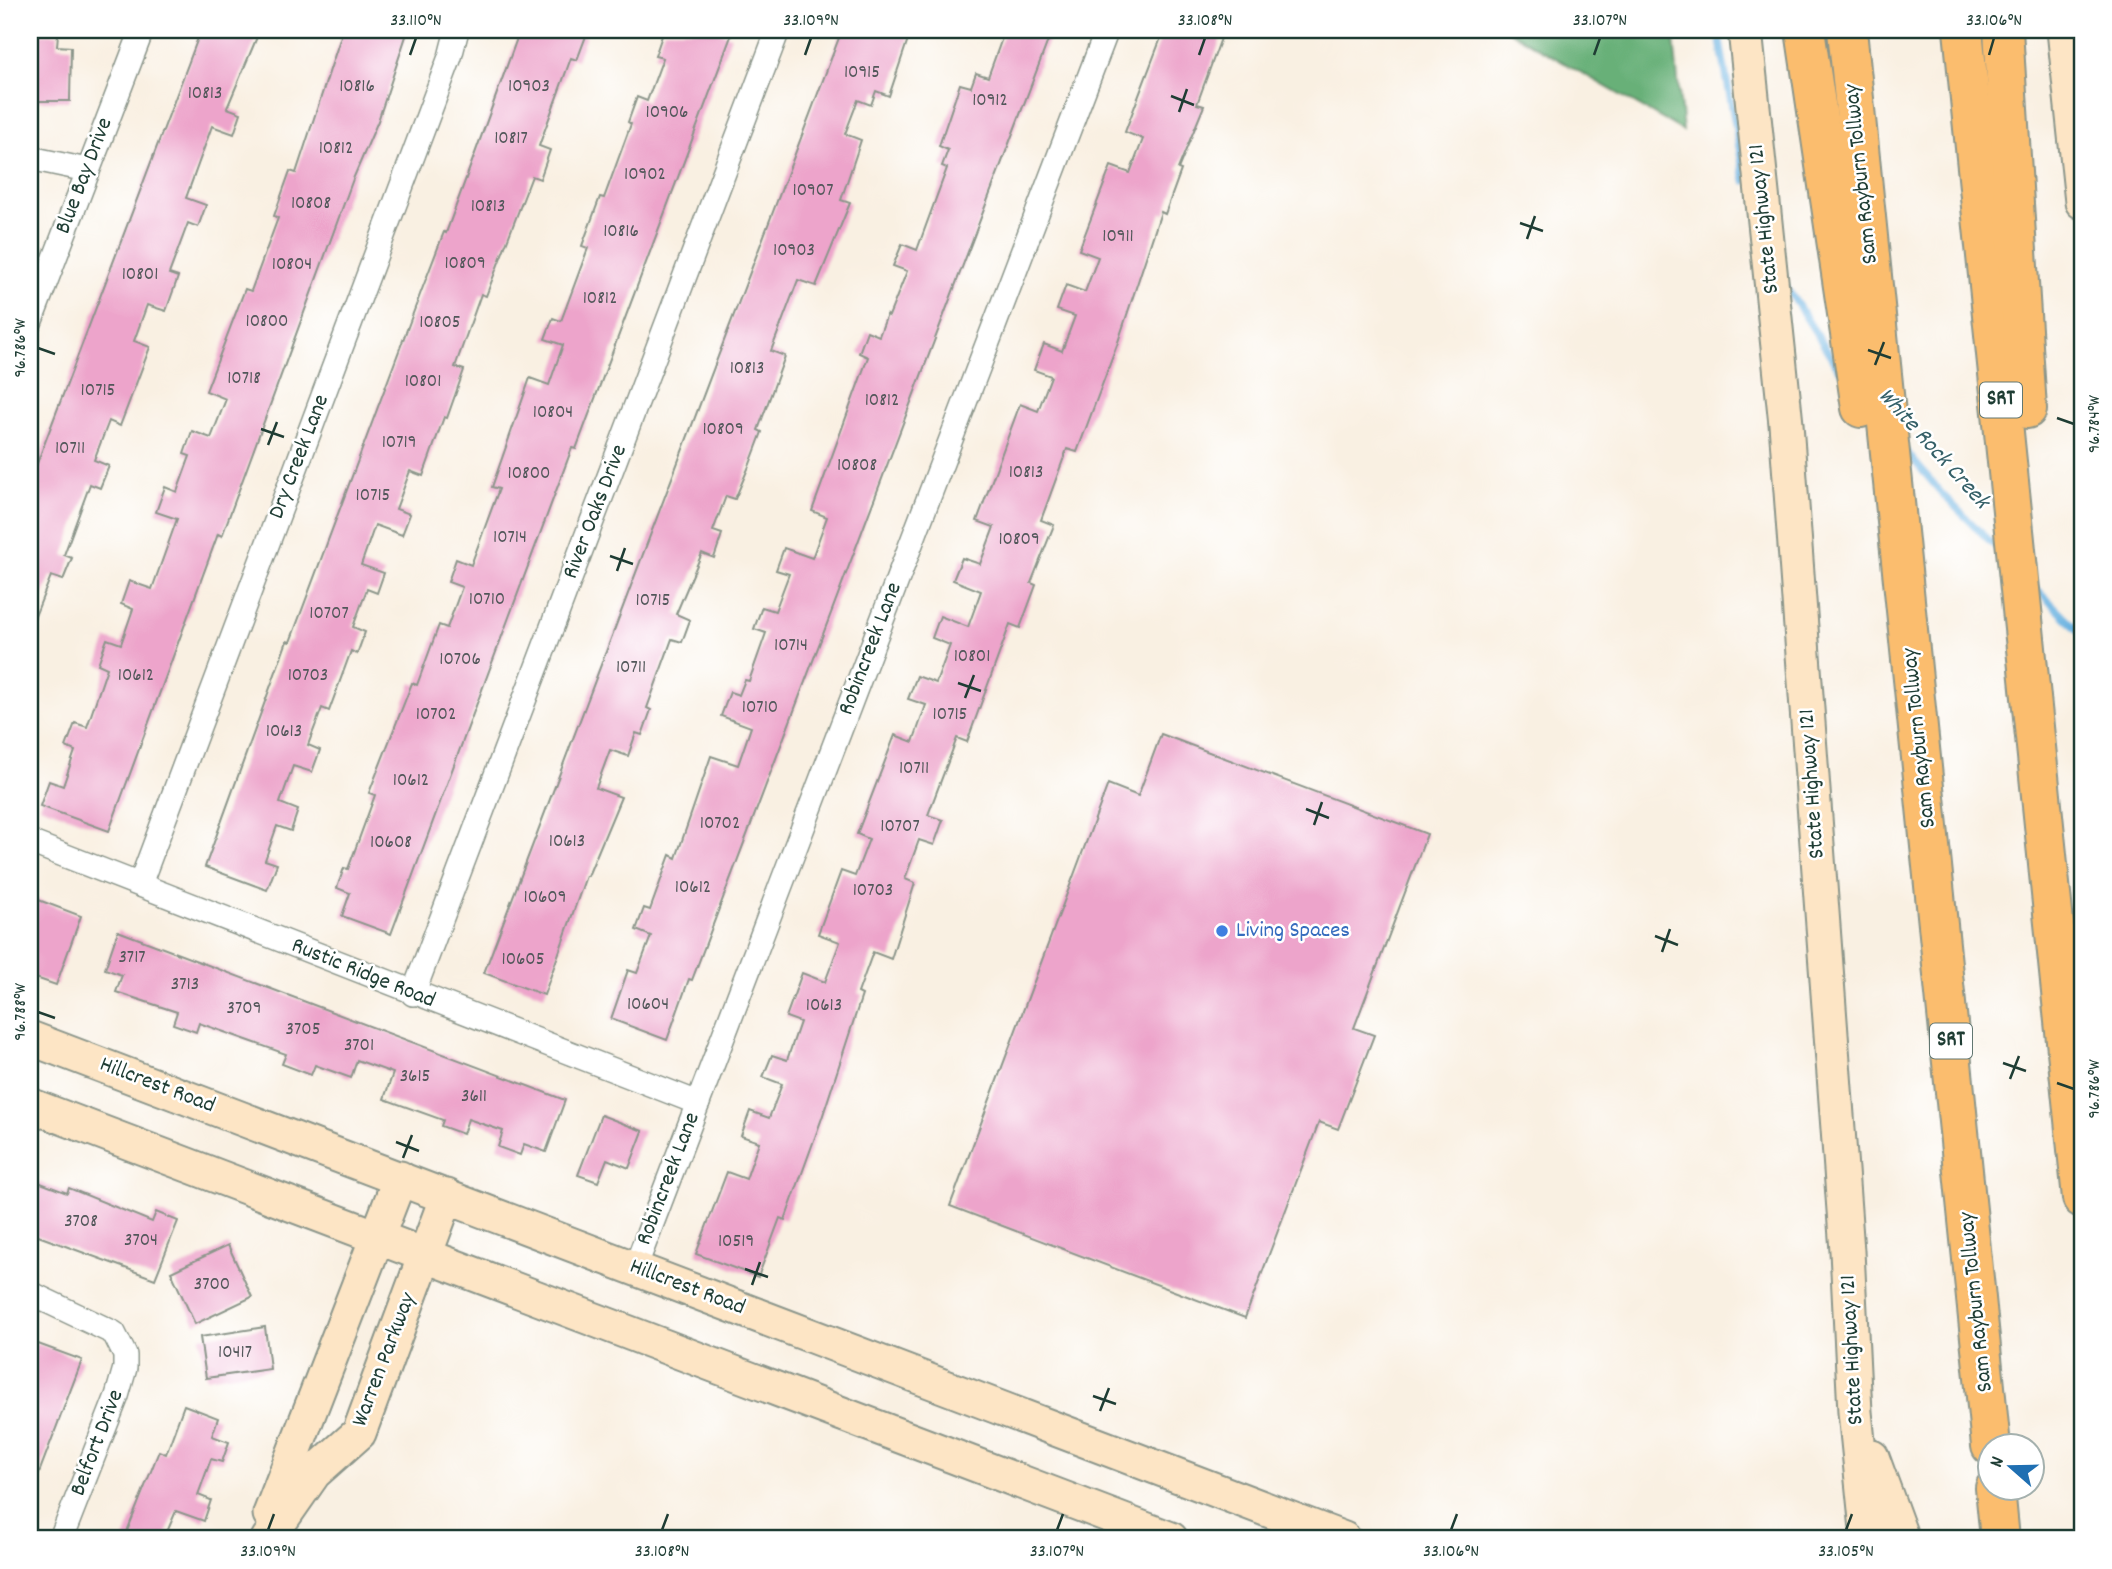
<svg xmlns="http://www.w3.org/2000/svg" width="2112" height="1569" viewBox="0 0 2112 1569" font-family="Dekko,sans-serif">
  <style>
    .forest { fill: #68b078; stroke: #447656; stroke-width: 2 }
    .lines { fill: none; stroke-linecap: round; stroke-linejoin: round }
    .stream { stroke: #67b1e0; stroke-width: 7 }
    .building { fill: #eda4cb }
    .street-casing { stroke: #8c968b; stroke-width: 26 }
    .secondary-casing { stroke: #8c968b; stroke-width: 37 }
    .highway-casing { stroke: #8c968b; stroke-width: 42 }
    .street { stroke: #fff; stroke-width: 23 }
    .secondary { stroke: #fde5c5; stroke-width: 33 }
    .highway { stroke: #fbbd6e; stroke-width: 38 }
    .ticks { fill: none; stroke: #1f3d34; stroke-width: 2.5 }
    .shop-dot { fill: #3f7fe0; stroke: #fff; stroke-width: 2.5 }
    .labels { text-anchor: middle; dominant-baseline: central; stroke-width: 5; stroke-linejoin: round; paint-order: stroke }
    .number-label { font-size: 19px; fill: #52575a }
    .shield { fill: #fff; stroke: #627771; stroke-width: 2 }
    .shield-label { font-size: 21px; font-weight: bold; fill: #1f3d34 }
    .street-label { font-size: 23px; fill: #1f3d34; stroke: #fff }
    .shop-label { font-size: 23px; fill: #366cbe; stroke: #fff; text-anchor: start }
    .water-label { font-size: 24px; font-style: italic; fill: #356068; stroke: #fff }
    .neatline { fill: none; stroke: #1f3d34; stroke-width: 2.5 }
    .ticks-label { font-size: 18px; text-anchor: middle; fill: #1f3d34 }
  </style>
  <rect width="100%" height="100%" fill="#fff"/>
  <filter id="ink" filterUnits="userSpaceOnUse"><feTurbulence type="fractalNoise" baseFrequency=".0143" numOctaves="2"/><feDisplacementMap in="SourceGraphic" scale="14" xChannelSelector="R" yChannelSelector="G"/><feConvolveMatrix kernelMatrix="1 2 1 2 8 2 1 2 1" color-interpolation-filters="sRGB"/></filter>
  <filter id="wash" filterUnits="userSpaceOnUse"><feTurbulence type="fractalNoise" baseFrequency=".00686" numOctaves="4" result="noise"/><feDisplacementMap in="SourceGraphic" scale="28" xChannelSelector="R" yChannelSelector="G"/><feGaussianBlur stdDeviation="1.57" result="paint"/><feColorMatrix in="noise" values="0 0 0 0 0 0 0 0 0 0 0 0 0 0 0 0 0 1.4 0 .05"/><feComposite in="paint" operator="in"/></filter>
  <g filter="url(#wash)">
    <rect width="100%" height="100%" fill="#f9f0e2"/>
    <!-- forest -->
    <path class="forest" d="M1507 30H1673L1683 131Z"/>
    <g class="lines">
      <!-- stream -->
      <g class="stream">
        <path d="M1718 30 1745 181"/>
        <path d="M1785 285 1839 369"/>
        <path d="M1904 449 1943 495 2001 552"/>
        <path d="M2034 586 2082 634"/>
      </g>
    </g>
    <g id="blocks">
      <!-- building -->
      <g class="building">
        <path d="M201 30H260L227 108 241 113 234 134 212 126 186 198 206 205 198 227 188 223 169 274 178 277 166 311 147 305 134 341 150 347 120 426 109 421 94 460 109 466 100 488 90 484 64 555 72 558 63 580 51 576 30 629V482Z"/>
        <path d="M343 30H408L378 121 353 179 222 536 218 534 109 831 40 806 49 781 63 786 75 751 66 747 75 723 87 727 107 668 98 664 107 639 121 644 133 609 121 604 129 581 152 589 177 519 156 512 165 487 177 492 190 456 184 454 192 431 211 438 226 399 206 391 245 289 251 291 278 218 274 216 290 171 296 173Z"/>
        <path d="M520 30H569L586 36 577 60 571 58 539 146 550 150 540 179 532 176 486 296 481 294 455 367 464 370 447 418 444 417 423 476 410 471 396 509 410 514 402 535 375 525 361 565 384 573 377 593 367 589 353 627 365 632 357 654 351 651 329 711 322 708 308 745 320 750 312 772 293 766 280 803 298 810 291 831 277 826 265 860 277 864 267 890 205 867 287 641 290 642 421 292 444 232 446 233Z"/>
        <path d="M664 30H713L731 36 576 449 572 448 391 934 342 916 350 893 337 888 344 868 348 869 375 795 369 793 412 683 417 685 439 625 447 628 462 587 448 582 456 559 471 565 499 489 492 487 530 378 549 385 563 345 545 339 553 318 561 321 588 248 582 246 600 197 604 198 631 124 628 122 637 97 647 101 663 58 655 56Z"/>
        <path d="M842 30H911L889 96 876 91 871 105 858 100 845 134 861 140 841 200 850 203 816 286 798 280 771 351 785 356 758 430 762 432 750 464 735 499 726 496 713 531 722 534 714 558 702 553 676 614 690 620 682 642 672 639 647 708 651 710 642 735 636 733 628 756 610 750 596 788 621 797 588 876H586L544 995 484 973Z"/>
        <path d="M1005 30H1052L692 980 689 979 667 1040 611 1019 628 970 637 973 651 936 636 930 644 908 650 910 670 855 676 858 711 756 738 765 751 727 721 716 730 692 739 695 745 680 749 681 766 633 754 629 762 607 775 611 789 574 776 570 784 548 812 558 827 517 812 511 868 357 859 353 867 331 879 336 887 315 889 316 907 271 893 266 902 244 917 250 947 168 942 166 948 150 939 146 960 84 971 87 976 73 988 77Z"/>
        <path d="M1164 30H1224L1197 104 1204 106 1178 169 1181 170 1165 214 1161 212 1117 345 1077 452 1067 449 1041 520 1054 525 1031 583 1036 585 1020 628 1010 624 967 742 957 738 928 815 943 820 934 845 919 840 905 879 915 883 891 959 873 952 858 993 862 995 822 1118 785 1220 780 1218 758 1277 696 1254 727 1172 746 1179 759 1142 741 1136 750 1111 769 1118 782 1084 763 1077 772 1055 787 1060 800 1022 786 1017 802 973 825 982 840 942 818 934 841 871 855 876 869 839 857 834 895 735 913 742 926 705 908 699 917 676 936 683 950 645 932 638 940 616 968 627 981 591 953 580 962 558 980 564 994 527 977 521 1020 404 1038 411 1051 376 1034 370 1044 344 1062 351 1075 316 1057 310 1066 285 1085 292 1098 257 1079 250 1111 166 1130 173 1143 139 1125 132Z"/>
        <path d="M30 34H58L57 46 71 47 70 101H30Z"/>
        <path d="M1161 734 1427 834 1354 1028 1374 1035 1338 1129 1319 1122 1245 1318 950 1206 1108 784 1138 796Z"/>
        <path d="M36 899 81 916 56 985 30 976V915Z"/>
        <path d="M118 931 565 1100 546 1152 524 1144 520 1155 498 1147 503 1131 468 1119 463 1134 441 1126 443 1120 384 1099 393 1073 357 1060 351 1078 315 1065 311 1075 282 1064 286 1054 199 1023 196 1032 173 1024 177 1012 116 992 122 975 105 969Z"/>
        <path d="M601 1115 643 1131 629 1168 607 1159 598 1182 578 1175Z"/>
        <path d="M30 1179 67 1193 69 1188 152 1222 156 1212 178 1221 155 1279 30 1233Z"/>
        <path d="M228 1245 252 1297 195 1324 171 1272Z"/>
        <path d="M265 1327 270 1369 206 1378 200 1337Z"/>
        <path d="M30 1341 82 1360 32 1491H30Z"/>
        <path d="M184 1405 218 1418 212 1436 229 1442 222 1462 211 1459 198 1495 211 1500 204 1521 176 1511 164 1539H124L159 1451 166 1454Z"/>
      </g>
    </g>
  </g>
  <g filter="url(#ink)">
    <use href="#blocks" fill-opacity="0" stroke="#8c968b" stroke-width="2"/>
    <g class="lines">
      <!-- street casing -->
      <g class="street-casing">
        <g id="street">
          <path d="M30 158 87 170"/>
          <path d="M30 323 142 30"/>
          <path d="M30 842 698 1103"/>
          <path d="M140 884 450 57 457 30"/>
          <path d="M413 994 778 30"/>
          <path d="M635 1268 1107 30"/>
          <path d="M30 1293 114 1333 125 1355V1368L117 1396 61 1539"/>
        </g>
      </g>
      <!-- secondary casing -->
      <g class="secondary-casing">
        <g id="secondary">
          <path d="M1745 30 1786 424 1847 1251 1855 1412 1868 1539"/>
          <path d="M2064 30 2082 202"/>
          <path d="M30 1038 1344 1539"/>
          <path d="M30 1105 1171 1539"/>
          <path d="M1872 1457 1902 1539"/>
          <path d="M270 1514 400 1178"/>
          <path d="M268 1539 314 1473 359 1433 447 1196"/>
        </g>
      </g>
      <!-- highway casing -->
      <g class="highway-casing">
        <g id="highway">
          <path d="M1805 30 1861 408"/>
          <path d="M1847 30 1991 1446"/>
          <path d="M1963 30 2082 1198"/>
          <path d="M2003 30 2027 409"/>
          <path d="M1995 1488 2000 1539"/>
        </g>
      </g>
      <!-- street -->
      <use href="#street" class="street"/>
      <!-- secondary -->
      <use href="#secondary" class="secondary"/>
      <!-- highway -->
      <use href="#highway" class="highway"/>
    </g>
  </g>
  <!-- ticks -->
  <path class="ticks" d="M410 55 416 38M805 55 811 38M1199 55 1205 38M1594 55 1600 38M1989 55 1994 38M1171 96 1194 105M1179 112 1187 89M1520 223 1543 231M1527 239 1535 216M38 348 55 354M1868 350 1891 358M1875 365 1884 342M2057 418 2074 424M261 429 284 437M268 445 277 422M610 556 633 564M617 571 625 548M958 683 981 691M965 698 974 675M1306 809 1329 818M1314 825 1322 802M1655 936 1678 945M1662 952 1670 929M38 1012 55 1018M2003 1063 2026 1071M2010 1079 2019 1056M2057 1083 2074 1089M396 1142 419 1151M403 1158 412 1135M745 1269 768 1277M752 1285 760 1262M1093 1396 1116 1404M1100 1411 1109 1388M268 1530 274 1514M662 1530 668 1514M1057 1530 1063 1514M1451 1530 1457 1514M1846 1530 1852 1514"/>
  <!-- markers -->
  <circle class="shop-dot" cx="1222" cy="931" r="7"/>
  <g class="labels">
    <!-- number labels -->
    <g class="number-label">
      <text x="862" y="73">10915</text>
      <text x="357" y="87">10816</text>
      <text x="529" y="87">10903</text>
      <text x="205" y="94">10813</text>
      <text x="990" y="101">10912</text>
      <text x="667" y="113">10906</text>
      <text x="511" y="139">10817</text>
      <text x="336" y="149">10812</text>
      <text x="645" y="175">10902</text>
      <text x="813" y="191">10907</text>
      <text x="311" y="204">10808</text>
      <text x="488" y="207">10813</text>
      <text x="621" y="232">10816</text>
      <text x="1118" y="237">10911</text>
      <text x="794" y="251">10903</text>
      <text x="465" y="264">10809</text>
      <text x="292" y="265">10804</text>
      <text x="140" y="275">10801</text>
      <text x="600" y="299">10812</text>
      <text x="267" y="322">10800</text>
      <text x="440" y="323">10805</text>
      <text x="747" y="369">10813</text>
      <text x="244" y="379">10718</text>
      <text x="423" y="382">10801</text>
      <text x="98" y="391">10715</text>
      <text x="882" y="401">10812</text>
      <text x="553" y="413">10804</text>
      <text x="723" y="430">10809</text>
      <text x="399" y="443">10719</text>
      <text x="70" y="449">10711</text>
      <text x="857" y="466">10808</text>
      <text x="1026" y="473">10813</text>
      <text x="529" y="474">10800</text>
      <text x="373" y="496">10715</text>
      <text x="510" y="538">10714</text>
      <text x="1019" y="540">10809</text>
      <text x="487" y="600">10710</text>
      <text x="653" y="601">10715</text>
      <text x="329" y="614">10707</text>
      <text x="791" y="646">10714</text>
      <text x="972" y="657">10801</text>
      <text x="460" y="660">10706</text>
      <text x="631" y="668">10711</text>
      <text x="136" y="676">10612</text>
      <text x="308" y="676">10703</text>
      <text x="760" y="708">10710</text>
      <text x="436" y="715">10702</text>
      <text x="950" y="715">10715</text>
      <text x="284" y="732">10613</text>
      <text x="914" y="769">10711</text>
      <text x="411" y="781">10612</text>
      <text x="720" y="824">10702</text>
      <text x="900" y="827">10707</text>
      <text x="567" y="842">10613</text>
      <text x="391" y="843">10608</text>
      <text x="693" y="888">10612</text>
      <text x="873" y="891">10703</text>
      <text x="545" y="898">10609</text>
      <text x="132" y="958">3717</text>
      <text x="523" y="960">10605</text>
      <text x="185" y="985">3713</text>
      <text x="648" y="1005">10604</text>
      <text x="824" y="1006">10613</text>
      <text x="244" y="1009">3709</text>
      <text x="303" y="1030">3705</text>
      <text x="359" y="1046">3701</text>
      <text x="415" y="1077">3615</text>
      <text x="474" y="1097">3611</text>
      <text x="81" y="1222">3708</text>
      <text x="141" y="1241">3704</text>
      <text x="736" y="1242">10519</text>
      <text x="212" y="1285">3700</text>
      <text x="235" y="1353">10417</text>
    </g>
    <!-- shield labels -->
    <g class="shield">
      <rect x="1980" y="382.5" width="42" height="35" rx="5"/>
      <rect x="1930" y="1023.5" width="42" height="35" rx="5"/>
    </g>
    <g class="shield-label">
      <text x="2001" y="400">SRT</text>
      <text x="1951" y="1041">SRT</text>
    </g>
    <!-- street labels -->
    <g class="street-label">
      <text transform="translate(1862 174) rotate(-96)">Sam Rayburn Tollway</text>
      <text transform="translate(85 176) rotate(-69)">Blue Bay Drive</text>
      <text transform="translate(1765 219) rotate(-96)">State Highway 121</text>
      <text transform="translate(300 457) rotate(-69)">Dry Creek Lane</text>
      <text transform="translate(596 512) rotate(-69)">River Oaks Drive</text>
      <text transform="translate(871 649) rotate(-69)">Robincreek Lane</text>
      <text transform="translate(1920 738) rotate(-96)">Sam Rayburn Tollway</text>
      <text transform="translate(1813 784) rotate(-94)">State Highway 121</text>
      <text transform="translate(363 974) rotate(22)">Rustic Ridge Road</text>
      <text transform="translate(157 1086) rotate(21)">Hillcrest Road</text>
      <text transform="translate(669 1179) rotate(-69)">Robincreek Lane</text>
      <text transform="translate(687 1288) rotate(21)">Hillcrest Road</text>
      <text transform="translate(1977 1302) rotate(-96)">Sam Rayburn Tollway</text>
      <text transform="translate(1853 1350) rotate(-93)">State Highway 121</text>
      <text transform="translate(385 1360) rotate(-69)">Warren Parkway</text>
      <text transform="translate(98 1443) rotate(-69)">Belfort Drive</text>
    </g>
    <!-- shop labels -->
    <g class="shop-label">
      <text x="1236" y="931">Living Spaces</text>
    </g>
    <!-- water labels -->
    <g class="water-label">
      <text transform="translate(1933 449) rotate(48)">White Rock Creek</text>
    </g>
  </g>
  <!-- margin -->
  <rect width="2112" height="1569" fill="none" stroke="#fff" stroke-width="77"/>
  <!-- north arrow -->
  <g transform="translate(2011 1467) rotate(290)"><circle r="33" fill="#ffffff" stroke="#a5b1ae" stroke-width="2"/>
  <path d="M0-5L12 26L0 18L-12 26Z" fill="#1f6fb2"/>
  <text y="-10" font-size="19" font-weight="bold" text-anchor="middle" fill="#1f3d34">N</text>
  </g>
  <rect x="38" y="38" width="2036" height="1492" class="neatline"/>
  <g class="ticks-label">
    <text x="416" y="25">33.110°N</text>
    <text x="811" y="25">33.109°N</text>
    <text x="1205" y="25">33.108°N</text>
    <text x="1600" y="25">33.107°N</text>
    <text x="1994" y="25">33.106°N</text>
    <text transform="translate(19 348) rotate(-90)" y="6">96.786°W</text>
    <text transform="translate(2093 424) rotate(-90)" y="6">96.784°W</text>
    <text transform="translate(19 1012) rotate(-90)" y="6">96.788°W</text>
    <text transform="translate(2093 1089) rotate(-90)" y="6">96.786°W</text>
    <text x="268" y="1556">33.109°N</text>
    <text x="662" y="1556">33.108°N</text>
    <text x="1057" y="1556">33.107°N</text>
    <text x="1451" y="1556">33.106°N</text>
    <text x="1846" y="1556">33.105°N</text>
  </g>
</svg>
